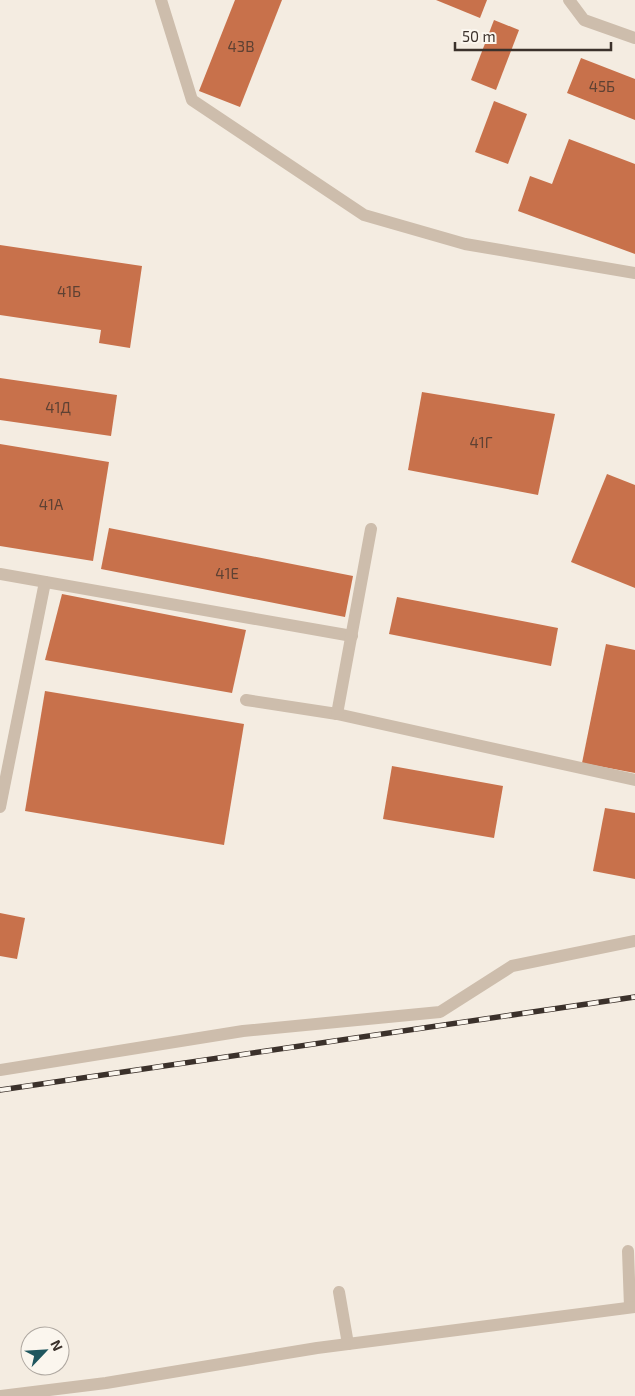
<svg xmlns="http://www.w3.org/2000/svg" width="635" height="1396" viewBox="0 0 635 1396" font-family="'Exo 2',sans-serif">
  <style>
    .building { fill: #c8714b }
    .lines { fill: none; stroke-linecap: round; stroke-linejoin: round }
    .minor { stroke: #cdbdac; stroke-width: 12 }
    .rail-casing { stroke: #3b312b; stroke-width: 5.5 }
    .rail { stroke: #fbf6ee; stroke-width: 4; stroke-dasharray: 11; stroke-linecap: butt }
    .labels { text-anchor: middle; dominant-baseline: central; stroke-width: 5; stroke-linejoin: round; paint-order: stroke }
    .number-label { font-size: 15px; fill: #5e4133 }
  </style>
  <rect width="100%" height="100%" fill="#f4ece1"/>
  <!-- building -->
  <g class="building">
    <path d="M235 0H282L240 107 199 91Z"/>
    <path d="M436 0H487L480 18Z"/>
    <path d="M494 20 519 30 496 90 471 80Z"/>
    <path d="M581 58 635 79V120L567 93Z"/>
    <path d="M494 101 527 114 508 164 475 152Z"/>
    <path d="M569 139 635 164V254L518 211 530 176 552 184Z"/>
    <path d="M0 245 142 266 130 348 99 343 101 330 0 315Z"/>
    <path d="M0 378 117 395 111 436 0 420Z"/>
    <path d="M422 392 555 414 538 495 408 470Z"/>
    <path d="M0 444 109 462 93 561 0 546Z"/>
    <path d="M607 474 635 485V588L571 562Z"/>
    <path d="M109 528 353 576 345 617 101 569Z"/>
    <path d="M62 594 246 630 232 693 45 660Z"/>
    <path d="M397 597 558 628 551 666 389 634Z"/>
    <path d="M606 644 635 650V773L582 763Z"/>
    <path d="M45 691 244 724 224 845 25 811Z"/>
    <path d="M392 766 503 786 494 838 383 819Z"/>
    <path d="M605 808 635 813V879L593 871Z"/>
    <path d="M0 913 25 918 17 959 0 956Z"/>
  </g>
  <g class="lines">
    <!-- minor -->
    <g class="minor">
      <path d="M161 0 192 100 364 215 465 244 635 273"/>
      <path d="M569 0 584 20 635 38"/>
      <path d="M0 574 352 636"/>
      <path d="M246 700 337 714 635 780"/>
      <path d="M337 714 371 529"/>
      <path d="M0 807 45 582"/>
      <path d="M0 1070 243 1031 440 1012 512 966 635 941"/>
      <path d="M628 1251 630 1307"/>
      <path d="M339 1292 348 1344"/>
      <path d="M1 1396 106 1383 317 1348 635 1307"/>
    </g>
    <!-- rail casing -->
    <g class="rail-casing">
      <path id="rail" d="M0 1090 635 997"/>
    </g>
    <!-- rail -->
    <use href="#rail" class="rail"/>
  </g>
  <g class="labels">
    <!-- number labels -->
    <g class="number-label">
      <text x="241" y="46">43В</text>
      <text x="602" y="86">45Б</text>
      <text x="69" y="291">41Б</text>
      <text x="58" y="407">41Д</text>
      <text x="481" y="442">41Г</text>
      <text x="51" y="504">41А</text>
      <text x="227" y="573">41Е</text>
    </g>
  </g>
  <!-- north arrow -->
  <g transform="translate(45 1351) rotate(65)"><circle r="24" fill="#fbf6ee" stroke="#aea7a0"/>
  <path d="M0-4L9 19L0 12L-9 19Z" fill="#1f565e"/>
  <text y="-8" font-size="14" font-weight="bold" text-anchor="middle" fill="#3b312b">N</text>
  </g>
  <!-- scale -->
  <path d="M455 42v8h156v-8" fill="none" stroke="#3b312b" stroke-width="2.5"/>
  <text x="462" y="42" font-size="15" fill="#3b312b" stroke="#fbf6ee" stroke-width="4" paint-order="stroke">50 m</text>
</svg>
